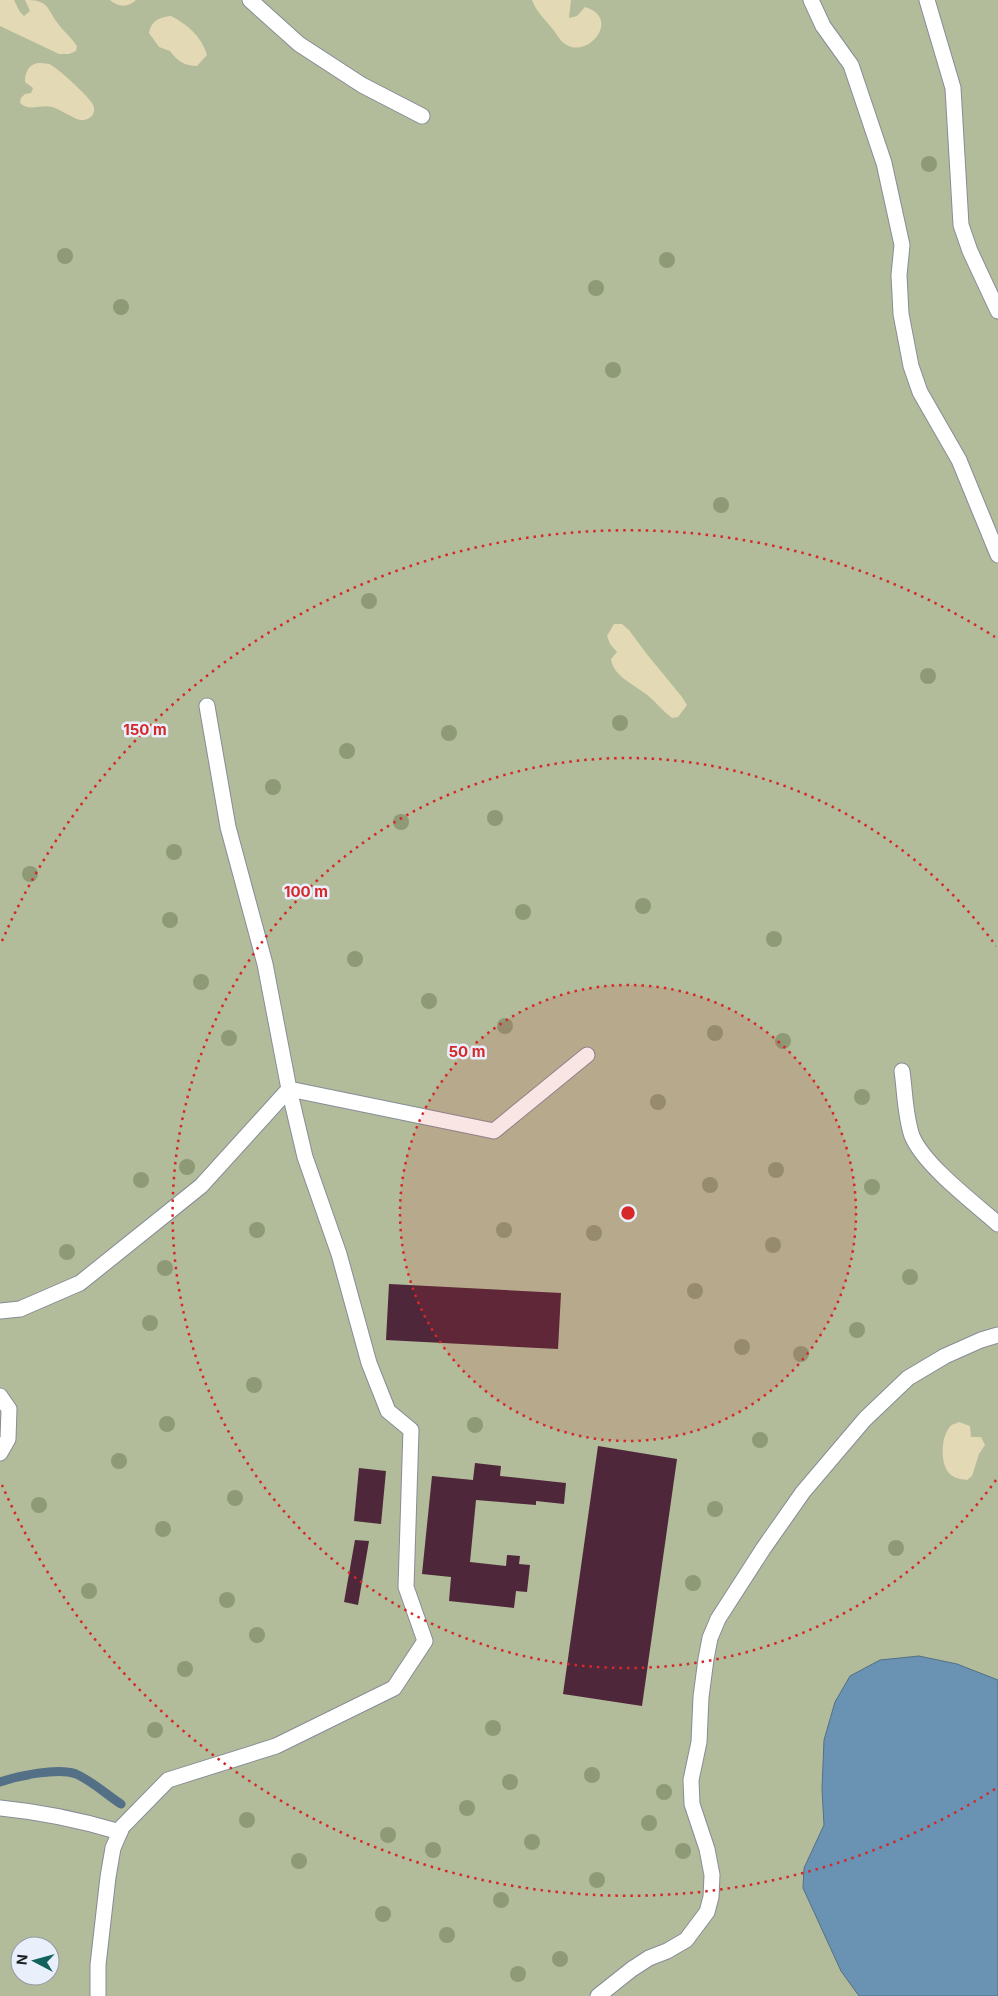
<svg xmlns="http://www.w3.org/2000/svg" width="998" height="1996" viewBox="0 0 998 1996" font-family="Inter,sans-serif">
  <style>
    .green { fill: #b2bb9a; fill-rule: evenodd }
    .sand { fill: #e3d9b4 }
    .water { fill: #6a92b2; stroke: #537087 }
    .lines { fill: none; stroke-linecap: round; stroke-linejoin: round }
    .stream { stroke: #537087; stroke-width: 9 }
    .building { fill: #4f273a }
    .lane-casing { stroke: #878d97; stroke-width: 17 }
    .lane { stroke: #fff; stroke-width: 15 }
    .tree { fill: #8e9976 }
    .ring { fill: none; stroke: #d62828; stroke-width: 2.5; stroke-dasharray: 2.5 5 }
    .centre { fill: #d62828; stroke: #e9f0fb; stroke-width: 2.5 }
    .ring-label { font-size: 15px; text-anchor: middle; font-weight: bold; fill: #d62828; stroke: #e9f0fb; stroke-width: 5; stroke-linejoin: round; paint-order: stroke }
  </style>
  <rect width="100%" height="100%" fill="#dce3ed"/>
  <!-- green -->
  <path class="green" d="M0 0H998V1996H0ZM20 1946H50V1976H20Z"/>
  <!-- sand -->
  <g class="sand">
    <path d="M0 0H14L20 12 24 16 30 11 25 0C46 0 46 5 56 21 62 30 71 37 77 46L76 51 69 54H59L0 26Z"/>
    <path d="M110 0H136C128 8 118 7 110 0Z"/>
    <path d="M532 0H571L569 18 577 16 585 7C622 18 588 60 565 44 559 40 555 31 550 26 543 17 536 11 532 0Z"/>
    <path d="M171 16C187 24 202 37 207 55L197 66C185 66 177 61 170 51L159 47 149 33C151 21 159 17 171 16Z"/>
    <path d="M37 63C41 63 45 63 49 64 57 67 87 95 92 103 98 112 91 121 80 120 72 118 62 110 52 107 40 104 30 112 20 103L21 98 25 94 31 93 33 88 25 82C25 72 28 66 37 63Z"/>
    <path d="M614 624H622L629 630 646 653 682 697 687 705 678 717 672 718C661 710 654 699 643 692 631 683 613 675 611 659L617 652 610 644 607 636Z"/>
    <path d="M959 1422 970 1426 971 1437H981L985 1445 979 1454 972 1476 967 1480C960 1479 953 1478 949 1473 940 1463 941 1438 949 1428 951 1424 955 1424 959 1422Z"/>
  </g>
  <!-- water -->
  <path class="water" d="M919 1656 957 1664 998 1680V1996H859L841 1971 803 1888 804 1868 824 1825 822 1789 824 1740 835 1702 850 1676 880 1660Z"/>
  <g class="lines">
    <!-- stream -->
    <path class="stream" d="M0 1782C18 1776 58 1767 76 1774 92 1781 107 1795 121 1804"/>
  </g>
  <!-- building -->
  <g class="building">
    <path d="M389 1284 561 1293 558 1349 386 1340Z"/>
    <path d="M598 1446 677 1459 642 1706 563 1694Z"/>
    <path d="M475 1463 501 1466 500 1476 566 1483 564 1504 536 1501V1505L476 1500 470 1562 506 1566 507 1555 520 1556 519 1564 530 1565 527 1592 516 1591 514 1608 449 1601 451 1577 422 1574 432 1476 473 1480Z"/>
    <path d="M359 1468 386 1471 381 1524 354 1521Z"/>
    <path d="M355 1540 369 1541 358 1605 344 1602Z"/>
  </g>
  <g class="lines">
    <!-- lane casing -->
    <g class="lane-casing">
      <g id="lane">
        <path d="M250 0 299 44 362 85 422 116"/>
        <path d="M811 0 823 26 851 65 884 163 902 245 899 275 901 314 911 366 920 392 959 460 998 555"/>
        <path d="M927 0 953 88 961 225 970 251 998 311"/>
        <path d="M207 706 228 827 265 964 289 1089 494 1131 587 1055"/>
        <path d="M902 1071C905 1092 905 1116 912 1136 924 1165 973 1202 998 1224"/>
        <path d="M0 1311 20 1309 80 1283 201 1186 289 1089"/>
        <path d="M0 1396 9 1409 8 1439 0 1453"/>
        <path d="M0 1808C41 1812 80 1820 120 1832"/>
        <path d="M98 1996V1965L108 1877 113 1848 122 1827 168 1780 276 1746 394 1688 425 1641 406 1587 411 1430 388 1411 369 1363 339 1254 305 1157 289 1089"/>
        <path d="M598 1996 632 1969 649 1958 667 1951 686 1940 707 1912 711 1897 712 1875 707 1849 692 1804 691 1780 699 1742 701 1697 706 1659 710 1638 718 1619 763 1549 803 1492 865 1419 908 1378 945 1356 981 1340 998 1335"/>
      </g>
    </g>
    <!-- lane -->
    <use href="#lane" class="lane"/>
  </g>
  <!-- trees -->
  <g class="tree">
    <circle cx="929" cy="164" r="8"/>
    <circle cx="65" cy="256" r="8"/>
    <circle cx="667" cy="260" r="8"/>
    <circle cx="596" cy="288" r="8"/>
    <circle cx="121" cy="307" r="8"/>
    <circle cx="613" cy="370" r="8"/>
    <circle cx="721" cy="505" r="8"/>
    <circle cx="369" cy="601" r="8"/>
    <circle cx="928" cy="676" r="8"/>
    <circle cx="620" cy="723" r="8"/>
    <circle cx="449" cy="733" r="8"/>
    <circle cx="347" cy="751" r="8"/>
    <circle cx="273" cy="787" r="8"/>
    <circle cx="495" cy="818" r="8"/>
    <circle cx="401" cy="822" r="8"/>
    <circle cx="174" cy="852" r="8"/>
    <circle cx="30" cy="874" r="8"/>
    <circle cx="643" cy="906" r="8"/>
    <circle cx="523" cy="912" r="8"/>
    <circle cx="170" cy="920" r="8"/>
    <circle cx="774" cy="939" r="8"/>
    <circle cx="355" cy="959" r="8"/>
    <circle cx="201" cy="982" r="8"/>
    <circle cx="429" cy="1001" r="8"/>
    <circle cx="505" cy="1026" r="8"/>
    <circle cx="715" cy="1033" r="8"/>
    <circle cx="229" cy="1038" r="8"/>
    <circle cx="783" cy="1041" r="8"/>
    <circle cx="862" cy="1097" r="8"/>
    <circle cx="658" cy="1102" r="8"/>
    <circle cx="187" cy="1167" r="8"/>
    <circle cx="776" cy="1170" r="8"/>
    <circle cx="141" cy="1180" r="8"/>
    <circle cx="710" cy="1185" r="8"/>
    <circle cx="872" cy="1187" r="8"/>
    <circle cx="257" cy="1230" r="8"/>
    <circle cx="504" cy="1230" r="8"/>
    <circle cx="594" cy="1233" r="8"/>
    <circle cx="773" cy="1245" r="8"/>
    <circle cx="67" cy="1252" r="8"/>
    <circle cx="165" cy="1268" r="8"/>
    <circle cx="910" cy="1277" r="8"/>
    <circle cx="695" cy="1291" r="8"/>
    <circle cx="150" cy="1323" r="8"/>
    <circle cx="857" cy="1330" r="8"/>
    <circle cx="742" cy="1347" r="8"/>
    <circle cx="801" cy="1354" r="8"/>
    <circle cx="254" cy="1385" r="8"/>
    <circle cx="167" cy="1424" r="8"/>
    <circle cx="475" cy="1425" r="8"/>
    <circle cx="760" cy="1440" r="8"/>
    <circle cx="119" cy="1461" r="8"/>
    <circle cx="235" cy="1498" r="8"/>
    <circle cx="39" cy="1505" r="8"/>
    <circle cx="715" cy="1509" r="8"/>
    <circle cx="163" cy="1529" r="8"/>
    <circle cx="896" cy="1548" r="8"/>
    <circle cx="693" cy="1583" r="8"/>
    <circle cx="89" cy="1591" r="8"/>
    <circle cx="227" cy="1600" r="8"/>
    <circle cx="257" cy="1635" r="8"/>
    <circle cx="185" cy="1669" r="8"/>
    <circle cx="493" cy="1728" r="8"/>
    <circle cx="155" cy="1730" r="8"/>
    <circle cx="592" cy="1775" r="8"/>
    <circle cx="510" cy="1782" r="8"/>
    <circle cx="664" cy="1792" r="8"/>
    <circle cx="467" cy="1808" r="8"/>
    <circle cx="247" cy="1820" r="8"/>
    <circle cx="649" cy="1823" r="8"/>
    <circle cx="388" cy="1835" r="8"/>
    <circle cx="532" cy="1842" r="8"/>
    <circle cx="433" cy="1850" r="8"/>
    <circle cx="683" cy="1851" r="8"/>
    <circle cx="299" cy="1861" r="8"/>
    <circle cx="597" cy="1880" r="8"/>
    <circle cx="501" cy="1900" r="8"/>
    <circle cx="383" cy="1914" r="8"/>
    <circle cx="447" cy="1935" r="8"/>
    <circle cx="560" cy="1959" r="8"/>
    <circle cx="518" cy="1974" r="8"/>
  </g>
  <!-- distance rings -->
  <circle cx="628" cy="1213" r="228" fill="#d62828" fill-opacity=".12"/>
  <g class="ring">
    <circle cx="628" cy="1213" r="228"/>
    <path d="M996 1480A455 455 0 1 1 996 946"/>
    <path d="M995 1789A683 683 0 0 1 2 1485M2 941A683 683 0 0 1 995 637"/>
  </g>
  <circle cx="628" cy="1213" r="8" class="centre"/>
  <g class="ring-label">
    <text x="145" y="735">150 m</text>
    <text x="306" y="897">100 m</text>
    <text x="467" y="1057">50 m</text>
  </g>
  <!-- north arrow -->
  <g transform="translate(35 1961) rotate(276)"><circle r="24" fill="#e9f0fb" stroke="#979ca5"/>
  <path d="M0-4L9 19L0 12L-9 19Z" fill="#14625d"/>
  <text y="-8" font-size="14" font-weight="bold" text-anchor="middle" fill="#1d1f23">N</text>
  </g>
</svg>
